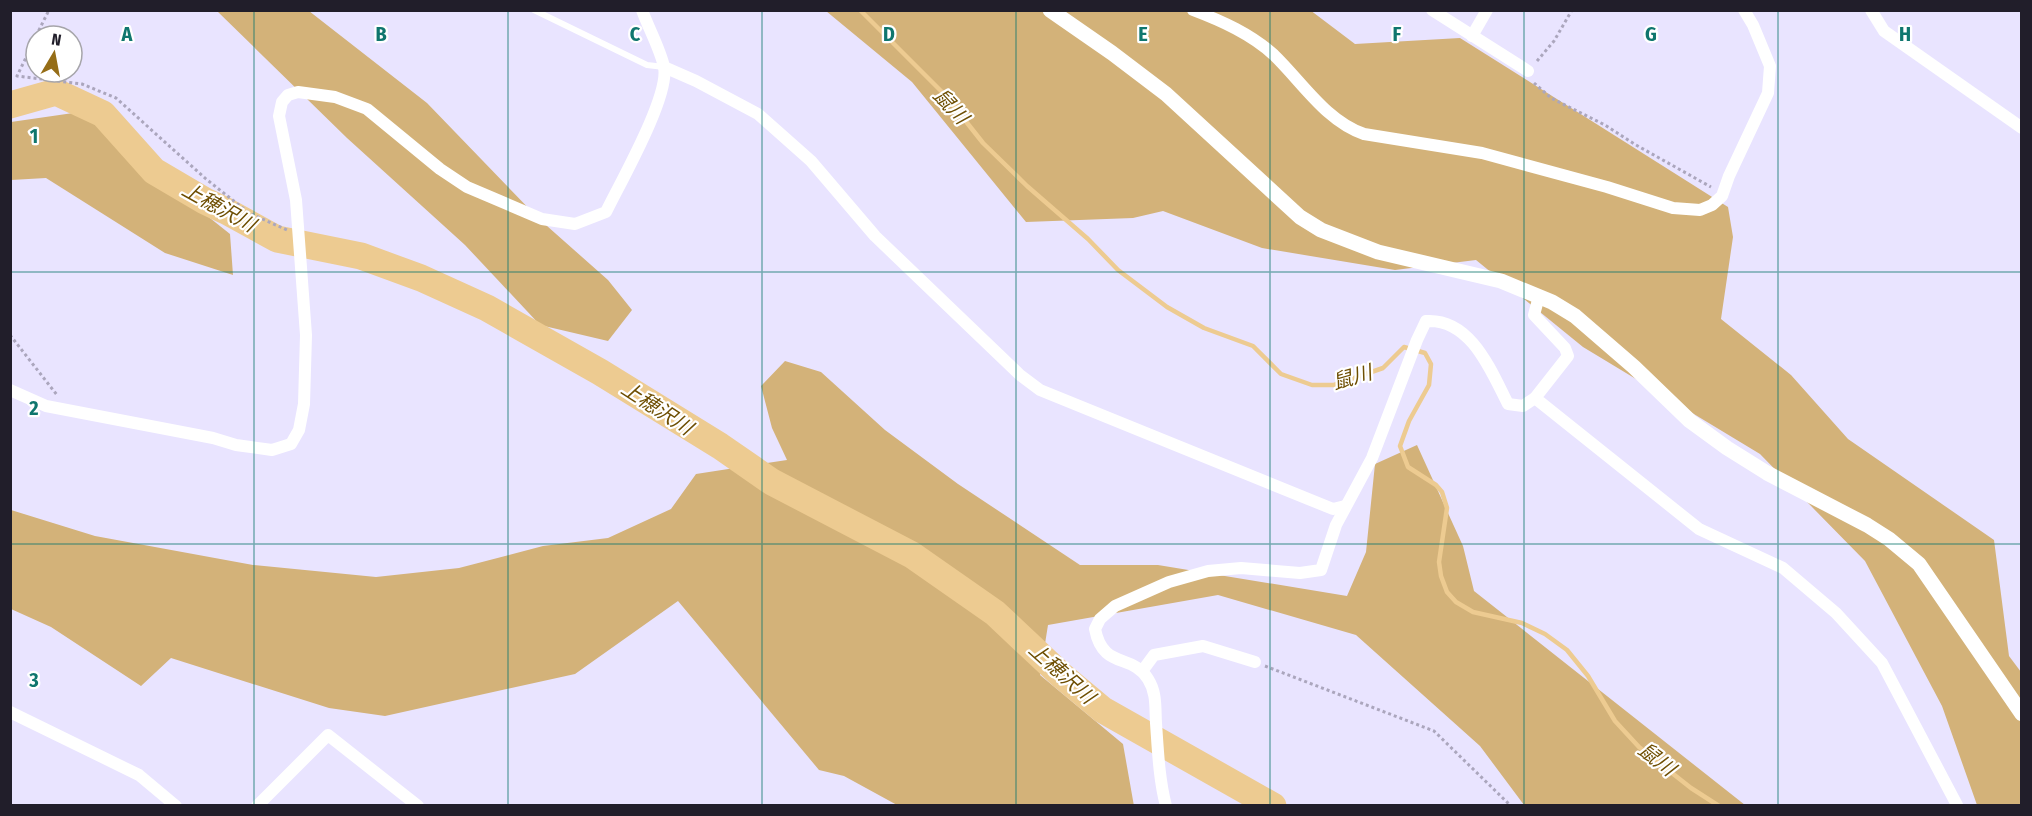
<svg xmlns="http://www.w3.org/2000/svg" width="2032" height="816" viewBox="0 0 2032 816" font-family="'Fira Sans Condensed','Noto Sans JP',sans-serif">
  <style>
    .forest { fill: #d3b279 }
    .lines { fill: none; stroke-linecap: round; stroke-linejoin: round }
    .stream { stroke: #edcb91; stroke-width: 4.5 }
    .river { stroke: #edcb91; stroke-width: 27 }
    .path { stroke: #aba6bd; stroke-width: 3; stroke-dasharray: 3 3; stroke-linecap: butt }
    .service { stroke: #fff; stroke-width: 6 }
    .minor { stroke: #fff; stroke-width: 12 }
    .tertiary { stroke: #fff; stroke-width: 15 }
    .grid { fill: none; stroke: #0f766e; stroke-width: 1.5; stroke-opacity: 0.55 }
    .labels { text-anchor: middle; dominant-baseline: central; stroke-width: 4.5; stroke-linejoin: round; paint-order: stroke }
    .water-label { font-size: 20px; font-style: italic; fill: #6e4e02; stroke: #fff }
    .grid-label { font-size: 20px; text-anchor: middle; font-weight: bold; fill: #0f766e; stroke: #fff; stroke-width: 4.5; stroke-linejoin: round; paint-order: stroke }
  </style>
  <rect width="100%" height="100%" fill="#e9e4ff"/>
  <!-- forest -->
  <g class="forest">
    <path d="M1310 10 1355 44 1460 38 1728 207 1733 237 1721 319 1791 375 1848 439 1994 540 2009 656 2021 672V805H1977L1942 706 1865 561 1760 454 1583 347 1476 260 1395 270 1262 248 1163 211 1133 218 1026 222 912 82 826 11Z"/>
    <path d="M217 11H309L427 103 538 218 608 280 632 310 608 341 540 325 465 245 347 138Z"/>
    <path d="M87 111 132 156 230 234 233 275 165 253 46 178 11 180V122Z"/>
    <path d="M785 361 821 372 885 430 958 484 1080 565H1158L1347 596 1366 552 1375 464 1417 445 1463 546 1474 591 1745 805H1524L1480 746 1356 635 1218 595 1048 625 1040 675 1123 744 1134 806 897 805 844 776 819 770 678 601 575 674 385 716 329 708 171 658 141 686 51 627 11 609V510L95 536 253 565 376 577 459 568 543 546 608 538 671 509 696 474 787 460 772 428 761 386Z"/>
  </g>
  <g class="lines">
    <!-- stream -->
    <path class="stream" d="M860 10 945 95 983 143 1027 186 1088 239 1118 270 1167 307 1204 328 1253 346 1281 374 1312 385H1334L1383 368 1404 347 1425 353 1431 364 1429 385 1409 421 1400 446 1408 467 1436 485 1442 492 1447 508 1439 562 1441 576 1447 592 1456 602 1473 612 1522 623 1545 634 1567 650 1588 676 1615 721 1639 747 1691 788 1719 806"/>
    <!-- river -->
    <path class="river" d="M10 105 56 92 103 114 154 171 205 201 226 211 277 239 361 256 421 278 487 308 600 372 720 446 772 482 912 555 995 613 1061 675 1103 710 1273 806"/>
    <!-- path -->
    <g class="path">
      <path d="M36 36 49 10"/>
      <path d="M36 37 17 76 82 84 116 98 206 179 249 213 287 230"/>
      <path d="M1537 61 1554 41 1572 10"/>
      <path d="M1534 83 1551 98 1605 125 1636 145 1711 187"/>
      <path d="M10 335 57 395"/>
      <path d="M1265 666 1434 731 1511 806"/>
    </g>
    <!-- service -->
    <path class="service" d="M534 10 647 65 664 67"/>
    <!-- minor -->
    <g class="minor">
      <path d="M1193 10C1222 21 1251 34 1274 55 1302 82 1326 121 1364 134L1482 153 1607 187 1673 208 1700 210 1712 205 1722 196 1729 176 1768 93 1770 66 1753 25 1744 10"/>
      <path d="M1432 10 1528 71"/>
      <path d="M1871 10 1884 31 2022 128"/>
      <path d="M1472 36 1487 10"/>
      <path d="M664 67 696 81 758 114 811 161 875 236 1020 375 1040 390 1333 509 1345 506"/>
      <path d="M1539 296 1534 315 1565 348 1568 356 1535 398 1699 529 1783 568 1836 613 1882 663 1957 805"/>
      <path d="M10 390 46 406 213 438 236 445 272 450 291 444 299 430 304 404 306 335 296 200 279 116 282 102 288 95 298 92 335 97 367 109 440 169 467 187 542 219 575 224 606 212C620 183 670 96 664 67 661 51 648 27 642 10"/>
      <path d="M1143 670 1154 655 1203 646 1255 662"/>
      <path d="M10 712 139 775 176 806"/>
      <path d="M257 806 328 735 418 806"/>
      <path d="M1166 806C1159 779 1158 751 1156 723 1155 708 1157 693 1148 679 1132 653 1103 670 1095 629L1100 619 1115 606 1169 582 1208 571 1241 568 1300 573 1321 570 1336 525 1372 458 1417 340 1426 321C1471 318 1491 371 1508 404L1523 406 1535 398"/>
    </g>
    <!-- tertiary -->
    <path class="tertiary" d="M1050 10 1112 53 1166 94 1300 217 1321 230 1378 252 1501 281 1552 302 1575 316 1634 367 1690 421 1727 448 1767 473 1867 525 1889 539 1919 564 2022 714"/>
  </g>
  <!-- grid -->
  <path class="grid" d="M254 10V806M508 10V806M762 10V806M1016 10V806M1270 10V806M1524 10V806M1778 10V806M10 272H2022M10 544H2022"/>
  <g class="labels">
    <!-- water labels -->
    <g class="water-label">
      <text transform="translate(951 106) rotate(47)">鼠川</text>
      <text transform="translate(219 207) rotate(29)">上穂沢川</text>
      <text transform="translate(1352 377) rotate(-16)">鼠川</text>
      <text transform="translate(657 408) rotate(33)">上穂沢川</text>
      <text transform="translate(1062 673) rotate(42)">上穂沢川</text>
      <text transform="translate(1657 759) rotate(38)">鼠川</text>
    </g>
  </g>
  <g class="grid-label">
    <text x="127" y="41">A</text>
    <text x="381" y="41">B</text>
    <text x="635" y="41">C</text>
    <text x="889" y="41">D</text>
    <text x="1143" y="41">E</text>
    <text x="1397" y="41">F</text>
    <text x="1651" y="41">G</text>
    <text x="1905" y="41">H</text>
    <text x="34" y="143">1</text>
    <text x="34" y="415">2</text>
    <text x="34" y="687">3</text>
  </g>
  <!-- border -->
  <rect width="2032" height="816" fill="none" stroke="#211e2a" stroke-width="24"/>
  <!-- north arrow -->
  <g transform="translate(54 54) rotate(10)"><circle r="28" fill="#ffffff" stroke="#a6a5aa" stroke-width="1.5"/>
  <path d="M0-4.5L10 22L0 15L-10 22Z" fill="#956d17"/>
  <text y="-9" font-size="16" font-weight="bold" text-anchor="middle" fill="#211e2a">N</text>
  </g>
</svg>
